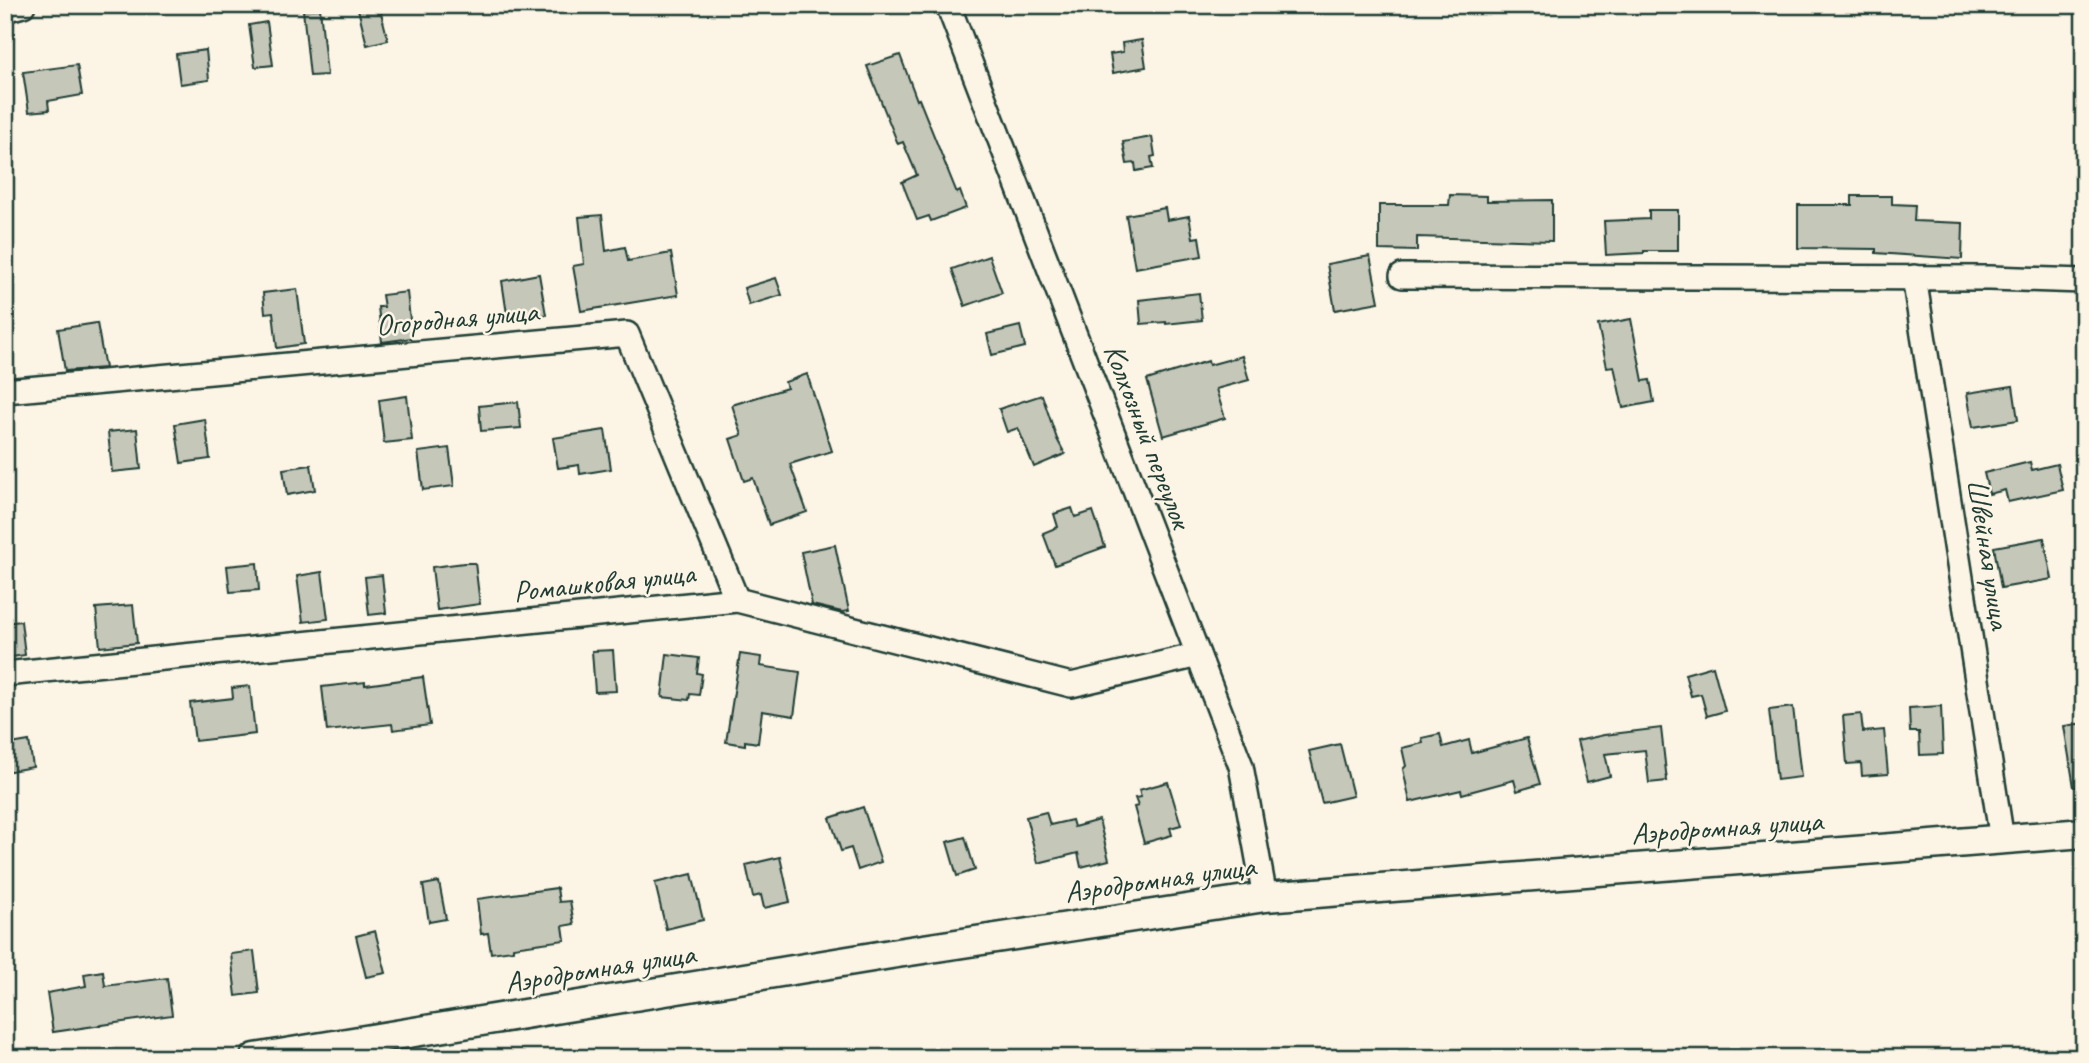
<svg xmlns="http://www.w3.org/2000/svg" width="2089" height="1063" viewBox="0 0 2089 1063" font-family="Caveat,sans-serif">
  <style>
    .building { fill: #c5c7b9; stroke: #1f3d34; stroke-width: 2 }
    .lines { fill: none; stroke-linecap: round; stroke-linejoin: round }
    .minor-casing { stroke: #1f3d34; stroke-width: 28 }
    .tertiary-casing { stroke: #1f3d34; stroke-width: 33 }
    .minor { stroke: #fcf5e5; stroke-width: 23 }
    .tertiary { stroke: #fcf5e5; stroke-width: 28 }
    .labels { text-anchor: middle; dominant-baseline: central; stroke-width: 5; stroke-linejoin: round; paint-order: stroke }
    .street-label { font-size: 30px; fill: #1f3d34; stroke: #fcf5e5 }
  </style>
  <rect width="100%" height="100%" fill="#fcf5e5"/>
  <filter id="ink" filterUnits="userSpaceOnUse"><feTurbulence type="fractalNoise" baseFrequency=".0143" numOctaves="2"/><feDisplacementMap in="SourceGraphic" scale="14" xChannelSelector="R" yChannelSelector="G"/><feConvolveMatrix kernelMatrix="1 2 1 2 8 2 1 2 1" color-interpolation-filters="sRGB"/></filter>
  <g filter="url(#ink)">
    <!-- building -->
    <g class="building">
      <path d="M357 5H379L388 40 367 45Z"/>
      <path d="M320 8 327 75 310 76 303 10Z"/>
      <path d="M267 22 273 65 255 67 249 25Z"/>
      <path d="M1142 40 1146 67 1113 73 1110 54 1123 52 1122 43Z"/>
      <path d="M206 50 209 80 180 84 176 54Z"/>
      <path d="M900 55 917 100 919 99 957 193 960 191 966 208 931 221 929 216 917 220 902 182 917 175 903 142 898 144 867 66Z"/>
      <path d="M77 65 82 95 48 101 49 110 29 112 23 72Z"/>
      <path d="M1152 137 1155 156 1151 157 1153 168 1136 171 1135 163 1127 164 1123 142Z"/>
      <path d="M1450 195 1487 196V201L1552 200V241L1417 237V251L1379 250V205H1449Z"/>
      <path d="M1852 196H1892V204L1915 205 1914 221 1963 223 1962 259 1876 253V249L1798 248V205H1852Z"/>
      <path d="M1165 208 1167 220 1189 216 1193 238 1199 237 1202 256 1135 268 1126 215Z"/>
      <path d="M1649 210H1678V251H1644V253L1606 255 1604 221 1649 219Z"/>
      <path d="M602 215 606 251 625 247 628 261 671 253 678 295 581 311 573 266 584 264 579 217Z"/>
      <path d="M989 256 1002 293 965 306 952 269Z"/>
      <path d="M1370 256 1379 302 1335 310 1327 264Z"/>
      <path d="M539 274 546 315 508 321 502 281Z"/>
      <path d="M776 278 782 295 749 305 744 288Z"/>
      <path d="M297 289 304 344 277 348 273 312 265 313 263 293Z"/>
      <path d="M407 292 412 338 382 342 378 307H384L382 295Z"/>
      <path d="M1199 293 1202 320 1166 324V322L1141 324 1139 300Z"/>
      <path d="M1631 319 1643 381 1650 380 1654 402 1623 408 1614 366 1607 367 1598 325Z"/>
      <path d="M97 323 105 368 65 371 58 329Z"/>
      <path d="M1020 326 1025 347 992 355 987 334Z"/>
      <path d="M1242 356 1249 380 1216 389 1225 418 1163 436 1147 380 1208 361 1209 365Z"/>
      <path d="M807 374 832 451 790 464 807 512 769 525 753 478 744 481 730 439 742 435 732 405 787 388 785 382Z"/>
      <path d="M2013 386 2018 420 1973 427 1967 393Z"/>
      <path d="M1042 395 1057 439 1065 454 1034 467 1018 428 1007 432 999 409Z"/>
      <path d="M407 396 412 440 384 443 379 400Z"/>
      <path d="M518 402 521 428 481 431 479 406Z"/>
      <path d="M205 419 210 459 181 463 175 424Z"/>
      <path d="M137 429 141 469 112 472 108 432Z"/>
      <path d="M605 430 611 469 580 474 579 465 558 468 553 438Z"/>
      <path d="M449 448 454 486 423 490 418 452Z"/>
      <path d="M2030 462 2032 470 2057 464 2063 490 2008 502 2005 490 1989 494 1984 473Z"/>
      <path d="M311 465 315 490 287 495 283 469Z"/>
      <path d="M1072 508 1075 517 1093 511 1105 547 1055 565 1043 533 1058 527 1054 514Z"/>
      <path d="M2044 538 2052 579 2001 588 1994 547Z"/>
      <path d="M835 545 849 611 842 612 812 605 801 552Z"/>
      <path d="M257 563 259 590 230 592 227 566Z"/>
      <path d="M464 563H475L480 604 437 610 432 567Z"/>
      <path d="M322 572 328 619 303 622 297 576Z"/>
      <path d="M382 575 386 613 369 615 365 577Z"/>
      <path d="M133 605 137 643 100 647 96 608Z"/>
      <path d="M21 621 25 655 5 658V623Z"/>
      <path d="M613 650 616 691 595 692 592 651Z"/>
      <path d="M667 654 699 658 697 673 702 674 699 695 690 694 689 700 662 697Z"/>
      <path d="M740 654 761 657 760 666 800 672 794 716 762 711 758 743 745 741V745L726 742Z"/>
      <path d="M1713 666 1725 711 1707 716 1701 694 1691 696 1685 674Z"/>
      <path d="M423 677 430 725 393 730 392 724 327 731 322 687 365 682V685Z"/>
      <path d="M250 686 255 734 195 741 190 703 233 698 232 688Z"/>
      <path d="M1941 706 1943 754 1920 755 1919 732H1910L1909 708Z"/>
      <path d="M1793 707 1801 777 1777 780 1769 710Z"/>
      <path d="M1861 714 1863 732 1884 730 1888 774 1862 776 1861 763 1847 764 1843 716Z"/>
      <path d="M2084 723V786L2074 787 2064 726Z"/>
      <path d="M1661 728 1667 781 1649 783 1645 750 1605 754 1610 776 1587 782 1577 741 1604 735Z"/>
      <path d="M1440 734 1443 747 1469 740 1472 753 1527 738 1540 784 1517 791 1514 780 1462 794 1461 790 1410 802 1403 769 1406 766 1402 748 1423 743 1422 738Z"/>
      <path d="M29 741 33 767 5 772V745Z"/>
      <path d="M1340 744 1353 796 1322 803 1309 751Z"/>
      <path d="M1168 782 1181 825 1170 828 1172 835 1144 843 1134 807 1138 806 1135 798 1141 797 1139 790Z"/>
      <path d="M863 807 881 862 858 870 851 848 841 851 830 818Z"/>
      <path d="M1046 812 1050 825 1072 820 1074 827 1099 820 1109 860 1081 867 1078 853 1038 863 1026 817Z"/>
      <path d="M965 837 975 870 957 876 947 842Z"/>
      <path d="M780 857 790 902 764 908 761 895 753 897 746 865Z"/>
      <path d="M692 874 703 920 666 929 655 883Z"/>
      <path d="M439 882 446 919 429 922 423 885Z"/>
      <path d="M557 888 559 902 570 901 574 924 563 926 565 940 513 947V950L491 953 488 933 481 934 477 899Z"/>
      <path d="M375 931 386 973 366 977 356 936Z"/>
      <path d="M254 951 259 993 236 996 231 954Z"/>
      <path d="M103 971 105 986 167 978 172 1015 53 1032 47 993 86 986 84 974Z"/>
    </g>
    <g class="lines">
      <!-- minor casing -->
      <g class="minor-casing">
        <g id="minor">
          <path d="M948 5 1241 766 1265 897"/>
          <path d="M5 10 23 5"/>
          <path d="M1402 276 1990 278 2084 281"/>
          <path d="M1914 277 2002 840"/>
          <path d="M5 391 627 334 737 600"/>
          <path d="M5 674 737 600 1071 685 1198 655"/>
        </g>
      </g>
      <!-- tertiary casing -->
      <g class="tertiary-casing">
        <path id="tertiary" d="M255 1058 897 953 1265 897 2084 833"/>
      </g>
      <!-- minor -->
      <use href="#minor" class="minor"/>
      <!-- tertiary -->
      <use href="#tertiary" class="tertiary"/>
    </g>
  </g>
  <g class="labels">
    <!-- street labels -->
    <g class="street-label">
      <text transform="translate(457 318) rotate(-5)">Огородная улица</text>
      <text transform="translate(1148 436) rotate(69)">Колхозный переулок</text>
      <text transform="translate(1989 554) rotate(81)">Швейная улица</text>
      <text transform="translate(604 582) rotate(-6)">Ромашковая улица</text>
      <text transform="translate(1727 827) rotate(-4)">Аэродромная улица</text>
      <text transform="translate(1160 879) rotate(-8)">Аэродромная улица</text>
      <text transform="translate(600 968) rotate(-9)">Аэродромная улица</text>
    </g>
  </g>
  <!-- margin -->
  <rect width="2089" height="1063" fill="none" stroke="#fcf5e5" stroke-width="28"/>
  <rect x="14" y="14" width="2061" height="1035" fill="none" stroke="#1f3d34" stroke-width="2.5" filter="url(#ink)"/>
</svg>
